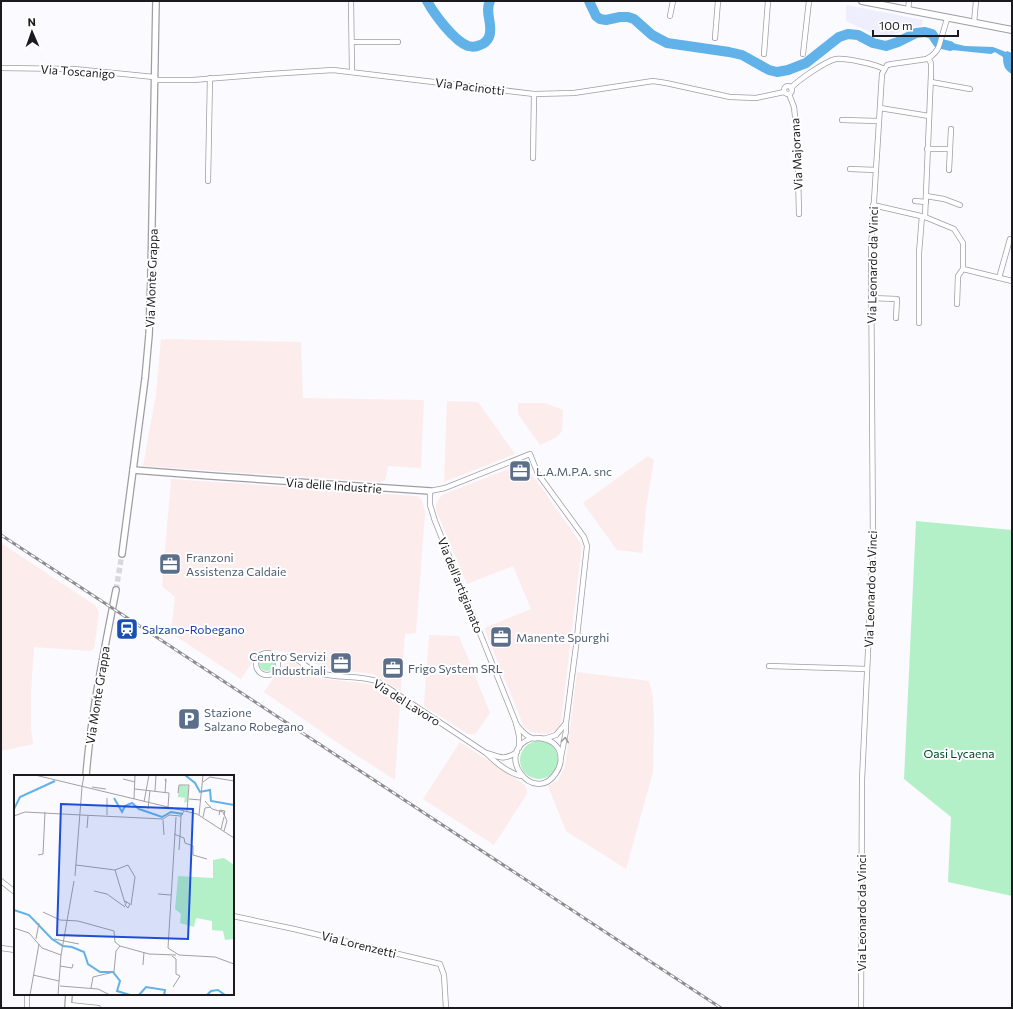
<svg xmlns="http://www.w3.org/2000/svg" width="1013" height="1009" viewBox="0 0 1013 1009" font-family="Commissioner,sans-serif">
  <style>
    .industrial { fill: #fdecec }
    .built { fill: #efeefd }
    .green { fill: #b3f0c8 }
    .water { fill: #60b2e9 }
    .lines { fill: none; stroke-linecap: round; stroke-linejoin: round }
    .river { stroke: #60b2e9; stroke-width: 10 }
    .tertiary-tunnel { stroke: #d9d9dd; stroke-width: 5.5; stroke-dasharray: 5.5 3; stroke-linecap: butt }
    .minor-casing { stroke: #9e9da7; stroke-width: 6 }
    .tertiary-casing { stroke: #9e9da7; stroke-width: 8 }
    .secondary-casing { stroke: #9e9da7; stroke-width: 8 }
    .minor { stroke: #fff; stroke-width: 4.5 }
    .tertiary { stroke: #fff; stroke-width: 5.5 }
    .secondary { stroke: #fff; stroke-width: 6 }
    .rail-casing { stroke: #8c8c91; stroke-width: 3 }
    .rail { stroke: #fff; stroke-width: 1.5; stroke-dasharray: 4.5; stroke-linecap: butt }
    .oneway { stroke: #98989a }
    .labels { text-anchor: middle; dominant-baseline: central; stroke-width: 4; stroke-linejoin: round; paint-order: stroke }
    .street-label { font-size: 12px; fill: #1b1b1f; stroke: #fff }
    .service-label { font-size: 12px; fill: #4e5e75; stroke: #fff; text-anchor: start }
    .transit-label { font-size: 12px; fill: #164399; stroke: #fff; text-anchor: start }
    .park-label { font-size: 12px; fill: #004726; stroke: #fff }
    .inset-river { fill: none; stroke: #60b2e9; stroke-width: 2 }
    .inset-road { fill: none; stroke: #a1a1a5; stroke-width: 1 }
    .view { fill: #1d4ed8; fill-opacity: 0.15; stroke: #1d4ed8; stroke-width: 2 }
    .inset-edge { fill: none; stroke: #1b1b1f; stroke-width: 2 }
  </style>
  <rect width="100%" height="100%" fill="#fafaff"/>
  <!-- industrial -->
  <g class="industrial">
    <path d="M161 339 301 342 303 398 424 400 421 468 388 466 386 478 384 481 380 482 143 466 156 394Z"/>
    <path d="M447 401 478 402 515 454 444 482Z"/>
    <path d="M518 403H545L563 410 562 431 557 437 540 445 518 414Z"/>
    <path d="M648 456 654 460 646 508 642 553 617 550 583 503Z"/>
    <path d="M519 465 526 467 529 470 582 545 561 722 556 730 548 734 531 732 524 727 484 628 531 609 513 566 467 584 436 510V505L438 500 442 495 447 493Z"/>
    <path d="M171 479 417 496 422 500 425 512 416 633 405 634 401 691 373 674 323 668 297 653 261 649 241 679 171 633 175 597 162 586Z"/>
    <path d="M1 543 96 606 99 613 94 649 90 651 34 647 31 692V728L33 744 1 751Z"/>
    <path d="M429 635 459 636 490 713 476 733 474 734H468L424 706Z"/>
    <path d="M293 662 317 678 370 684 400 703 395 780 344 747 264 692 280 668 286 663Z"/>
    <path d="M577 672 649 681 653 698 654 718 653 772 626 869 566 831 548 786 558 780 565 767Z"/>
    <path d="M460 742 524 784 527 789V794L494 845 423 799Z"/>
  </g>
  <!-- built -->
  <path class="built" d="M846 5 923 20 922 26 910 27 889 37 876 35 846 21Z"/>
  <!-- green -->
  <g class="green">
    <path d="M916 521 1012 530V896L948 882 951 817 904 779Z"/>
    <circle cx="267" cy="663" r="8"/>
    <circle cx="539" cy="760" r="19"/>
  </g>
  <!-- water -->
  <path class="water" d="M944 41 965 46 993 47 1006 52 1007 51 1012 53V74C1005 70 1003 66 1003 57L995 52 991 54 942 49Z"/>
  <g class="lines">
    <!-- river -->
    <g class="river">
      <path d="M427 1C434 14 454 41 468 46 472 47 476 47 480 45 484 44 487 41 489 37 494 25 484 13 490 1"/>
      <path d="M589 1 596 16 600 19 606 20 620 17H628L634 19 652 35 667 43 729 52 742 55 769 70 777 72 788 70 806 63 839 37 848 34 858 35 873 43 886 46 898 42 916 33 925 32 932 34 938 43 950 46"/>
    </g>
    <!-- tertiary-tunnel -->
    <path class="tertiary-tunnel" d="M116 590 122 554"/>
    <!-- minor casing -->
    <g class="minor-casing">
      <g id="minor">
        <path d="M351 1 352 72"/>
        <path d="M908 11 909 1"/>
        <path d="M670 16 673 1"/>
        <path d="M974 23 976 1"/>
        <path d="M715 38 718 1"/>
        <path d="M352 42H398"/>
        <path d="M764 54 768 1"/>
        <path d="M803 54 809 1"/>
        <path d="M1 68 74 69 154 77"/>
        <path d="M154 80H193L269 74 333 70 534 94 574 93 653 81 666 83 730 97 756 98 784 92"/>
        <path d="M931 82 970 89"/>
        <circle cx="788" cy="90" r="4"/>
        <path d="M791 88C798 80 826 61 836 59 845 58 876 64 884 69"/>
        <path d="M789 94 794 107 797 135 799 214"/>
        <path d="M880 108 929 116"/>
        <path d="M842 120 879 121"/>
        <path d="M927 149H950"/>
        <path d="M533 158 534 94"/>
        <path d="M850 169 876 170"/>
        <path d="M949 170 951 129"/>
        <path d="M208 181 210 78"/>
        <path d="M926 196 944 199 960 205"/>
        <path d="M915 201 926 202"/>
        <path d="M873 205 925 217 954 229 963 243V269L1012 281"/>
        <path d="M925 217 931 74V63L928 58"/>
        <path d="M999 278 1010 239"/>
        <path d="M871 298 897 299 896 318"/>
        <path d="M957 304 958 276 963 269"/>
        <path d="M919 323V253L922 216"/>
        <circle cx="267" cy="664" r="11"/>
        <path d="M277 659C298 651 302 668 319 673 338 679 360 674 379 682L486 753C495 762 509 773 521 776"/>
        <path d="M769 666 867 669"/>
        <path d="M516 724C520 729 525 736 532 738 534 739 536 738 538 738 546 738 555 742 559 750 562 757 561 766 556 773 534 807 492 752 532 738"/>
        <path d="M544 739 556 735 566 723"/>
        <path d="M519 748V736L516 723 435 521 430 505V491L445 488 530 454 538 474 584 537 587 546 576 646 566 723V731L561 757"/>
        <path d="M487 753C501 758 505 760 517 752"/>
        <path d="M1 881 15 892"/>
        <path d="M233 916 294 929 440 964 444 975 446 1008"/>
        <path d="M1 948 15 950"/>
        <path d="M69 1005 98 1008"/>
        <path d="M27 1008V994"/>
        <path d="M861 1008 862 780 873 544 871 249 882 74 887 65 892 64 927 59C932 56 937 52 939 46L947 19"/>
      </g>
    </g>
    <!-- tertiary casing -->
    <g class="tertiary-casing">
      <g id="tertiary">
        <path d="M133 470 211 476 430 491"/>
        <path d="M122 554 145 379 149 335 151 275 156 1"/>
        <path d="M86 776C91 713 104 652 116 590"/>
        <path d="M68 1008 69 994"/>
      </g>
    </g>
    <!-- secondary casing -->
    <g class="secondary-casing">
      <path id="secondary" d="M862 1 1012 30"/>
    </g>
    <!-- minor -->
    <use href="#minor" class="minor"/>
    <!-- tertiary -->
    <use href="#tertiary" class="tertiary"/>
    <!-- secondary -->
    <use href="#secondary" class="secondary"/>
    <!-- rail casing -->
    <g class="rail-casing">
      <path id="rail" d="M1 535 721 1008"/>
    </g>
    <!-- rail -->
    <use href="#rail" class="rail"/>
  </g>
  <!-- one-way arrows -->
  <defs><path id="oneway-chevron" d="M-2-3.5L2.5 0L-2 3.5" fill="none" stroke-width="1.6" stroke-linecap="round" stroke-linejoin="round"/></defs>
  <use class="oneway" href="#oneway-chevron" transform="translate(565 740) rotate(-82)"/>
  <!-- icons -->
  <defs>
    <g id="office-square" transform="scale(1.15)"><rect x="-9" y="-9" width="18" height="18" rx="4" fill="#5c6f8a" stroke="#fff"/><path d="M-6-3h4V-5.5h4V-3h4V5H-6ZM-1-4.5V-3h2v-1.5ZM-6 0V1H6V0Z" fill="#fff"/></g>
    <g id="station-square" transform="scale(1.15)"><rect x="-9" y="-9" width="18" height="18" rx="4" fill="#1a4fb4" stroke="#fff"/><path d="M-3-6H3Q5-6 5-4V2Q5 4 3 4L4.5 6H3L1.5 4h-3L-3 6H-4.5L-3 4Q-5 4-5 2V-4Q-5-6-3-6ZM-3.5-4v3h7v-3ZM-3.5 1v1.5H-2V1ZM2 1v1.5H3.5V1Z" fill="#fff"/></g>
    <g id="parking-square" transform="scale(1.15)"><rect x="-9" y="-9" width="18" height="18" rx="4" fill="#5c6f8a" stroke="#fff"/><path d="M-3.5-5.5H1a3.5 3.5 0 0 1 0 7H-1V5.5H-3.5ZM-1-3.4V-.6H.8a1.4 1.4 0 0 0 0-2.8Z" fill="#fff"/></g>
  </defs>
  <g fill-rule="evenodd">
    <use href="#office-square" x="520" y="471"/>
    <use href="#office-square" x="170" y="564"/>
    <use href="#station-square" x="127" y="629"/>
    <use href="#office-square" x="501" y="637"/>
    <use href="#office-square" x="341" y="663"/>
    <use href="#office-square" x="393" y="668"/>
    <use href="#parking-square" x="189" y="719"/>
  </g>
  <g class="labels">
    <!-- street labels -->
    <g class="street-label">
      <text transform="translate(78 71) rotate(4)">Via Toscanigo</text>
      <text transform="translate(470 86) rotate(7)">Via Pacinotti</text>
      <text transform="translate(796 154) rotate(-93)">Via Majorana</text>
      <text transform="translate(872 265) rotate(-89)">Via Leonardo da Vinci</text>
      <text transform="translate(151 278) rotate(-88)">Via Monte Grappa</text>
      <text transform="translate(334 485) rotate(4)">Via delle Industrie</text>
      <text transform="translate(461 585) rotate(68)">Via dell'artigianato</text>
      <text transform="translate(870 589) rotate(-88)">Via Leonardo da Vinci</text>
      <text transform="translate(97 695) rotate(-81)">Via Monte Grappa</text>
      <text transform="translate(407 702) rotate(32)">Via del Lavoro</text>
      <text transform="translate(861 913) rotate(-90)">Via Leonardo da Vinci</text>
      <text transform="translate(359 944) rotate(14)">Via Lorenzetti</text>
    </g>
    <!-- service labels -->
    <g class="service-label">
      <text x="536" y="471">L.A.M.P.A. snc</text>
      <text x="186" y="557">Franzoni<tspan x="186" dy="14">Assistenza Caldaie</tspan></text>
      <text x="516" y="637">Manente Spurghi</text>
      <text x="326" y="656" text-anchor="end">Centro Servizi<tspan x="326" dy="14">Industriali</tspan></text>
      <text x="408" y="668">Frigo System SRL</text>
      <text x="204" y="712">Stazione<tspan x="204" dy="14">Salzano Robegano</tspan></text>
    </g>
    <!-- transit labels -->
    <g class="transit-label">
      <text x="142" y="629">Salzano-Robegano</text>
    </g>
    <!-- park labels -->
    <g class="park-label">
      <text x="959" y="753">Oasi Lycaena</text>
    </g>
  </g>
  <!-- overview -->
  <g transform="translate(14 775)">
    <rect width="220" height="220" fill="#fafaff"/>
    <path d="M165 10 174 11V26L170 28 171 23 164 22ZM210 83 220 90V164L211 165 209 156 198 155V146L182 143 180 152 166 148 167 139 161 134 164 101 199 103V85Z" fill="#b3f0c8"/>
    <path class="inset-river" d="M171 0 181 8 186 17 196 15 197 26 220 30M100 23 108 37 111 31 118 28 125 34 148 42 157 37 169 39M0 34 6 22 41 6M0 135 15 140 38 164 49 171 58 172 70 177 74 189 86 197H99L106 206 103 216 116 220M125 220 132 212 151 215 150 220M193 220 197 216 204 215 211 220"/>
    <path class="inset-road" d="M21 0 183 39 220 63M109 4 121 7M189 7 196 2 220 6M68 12 70 0M78 12 92 14M121 14 155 18 154 32M141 16 142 0M151 18 152 4H151L152 7M164 18 165 10H175L173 36M120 24 121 0M175 24 187 25M191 26 198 34 209 37 213 46 210 56M130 27 135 0M134 34 136 15M67 40 149 44M93 40V23M185 40 189 0M205 40 206 35 211 36 210 40M0 41 11 37 67 40M162 42 154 173 165 180 201 182 220 189M189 42 191 33 197 32M149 44 155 40 167 41 170 36M149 45 150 60M73 53 74 41M207 54 210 42M160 59 170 63 171 68 179 71V80L193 84M166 61 167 41M165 75 166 61M24 80 29 79 31 37M62 90 101 95 114 90 121 102 117 130M101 95 111 128M61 101 68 12M80 116 93 119 111 132M144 119 157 120M111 126 116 129 114 133 111 130 113 127M29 137 46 145 64 146 100 156 101 167 106 171M0 153 15 158 28 173 47 180M52 160 66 161M22 164 25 148M40 164 65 169M158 181 162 184V199L166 201 159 212M129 190 130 177M46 191 58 193 59 189M19 200 45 206M46 211 84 214 96 220M77 213 79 202 100 197 102 176 106 171 135 179 162 180M16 220 25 169M44 220 47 180 60 106"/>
    <path class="view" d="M47 29 179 34 174 164 43 160Z"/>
    <rect width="220" height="220" class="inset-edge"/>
  </g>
  <!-- border -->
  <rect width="1013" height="1009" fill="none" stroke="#1b1b1f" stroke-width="4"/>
  <!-- north arrow -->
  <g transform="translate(32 32) rotate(358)" stroke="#ffffff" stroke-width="3" paint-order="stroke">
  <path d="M0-3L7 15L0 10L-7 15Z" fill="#1b1b1f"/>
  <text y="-6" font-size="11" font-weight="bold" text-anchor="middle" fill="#1b1b1f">N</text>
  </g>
  <!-- scale -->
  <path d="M873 30v6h85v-6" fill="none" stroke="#1b1b1f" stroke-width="2"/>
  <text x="879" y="30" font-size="12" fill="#1b1b1f" stroke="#ffffff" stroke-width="3" paint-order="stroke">100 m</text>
</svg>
